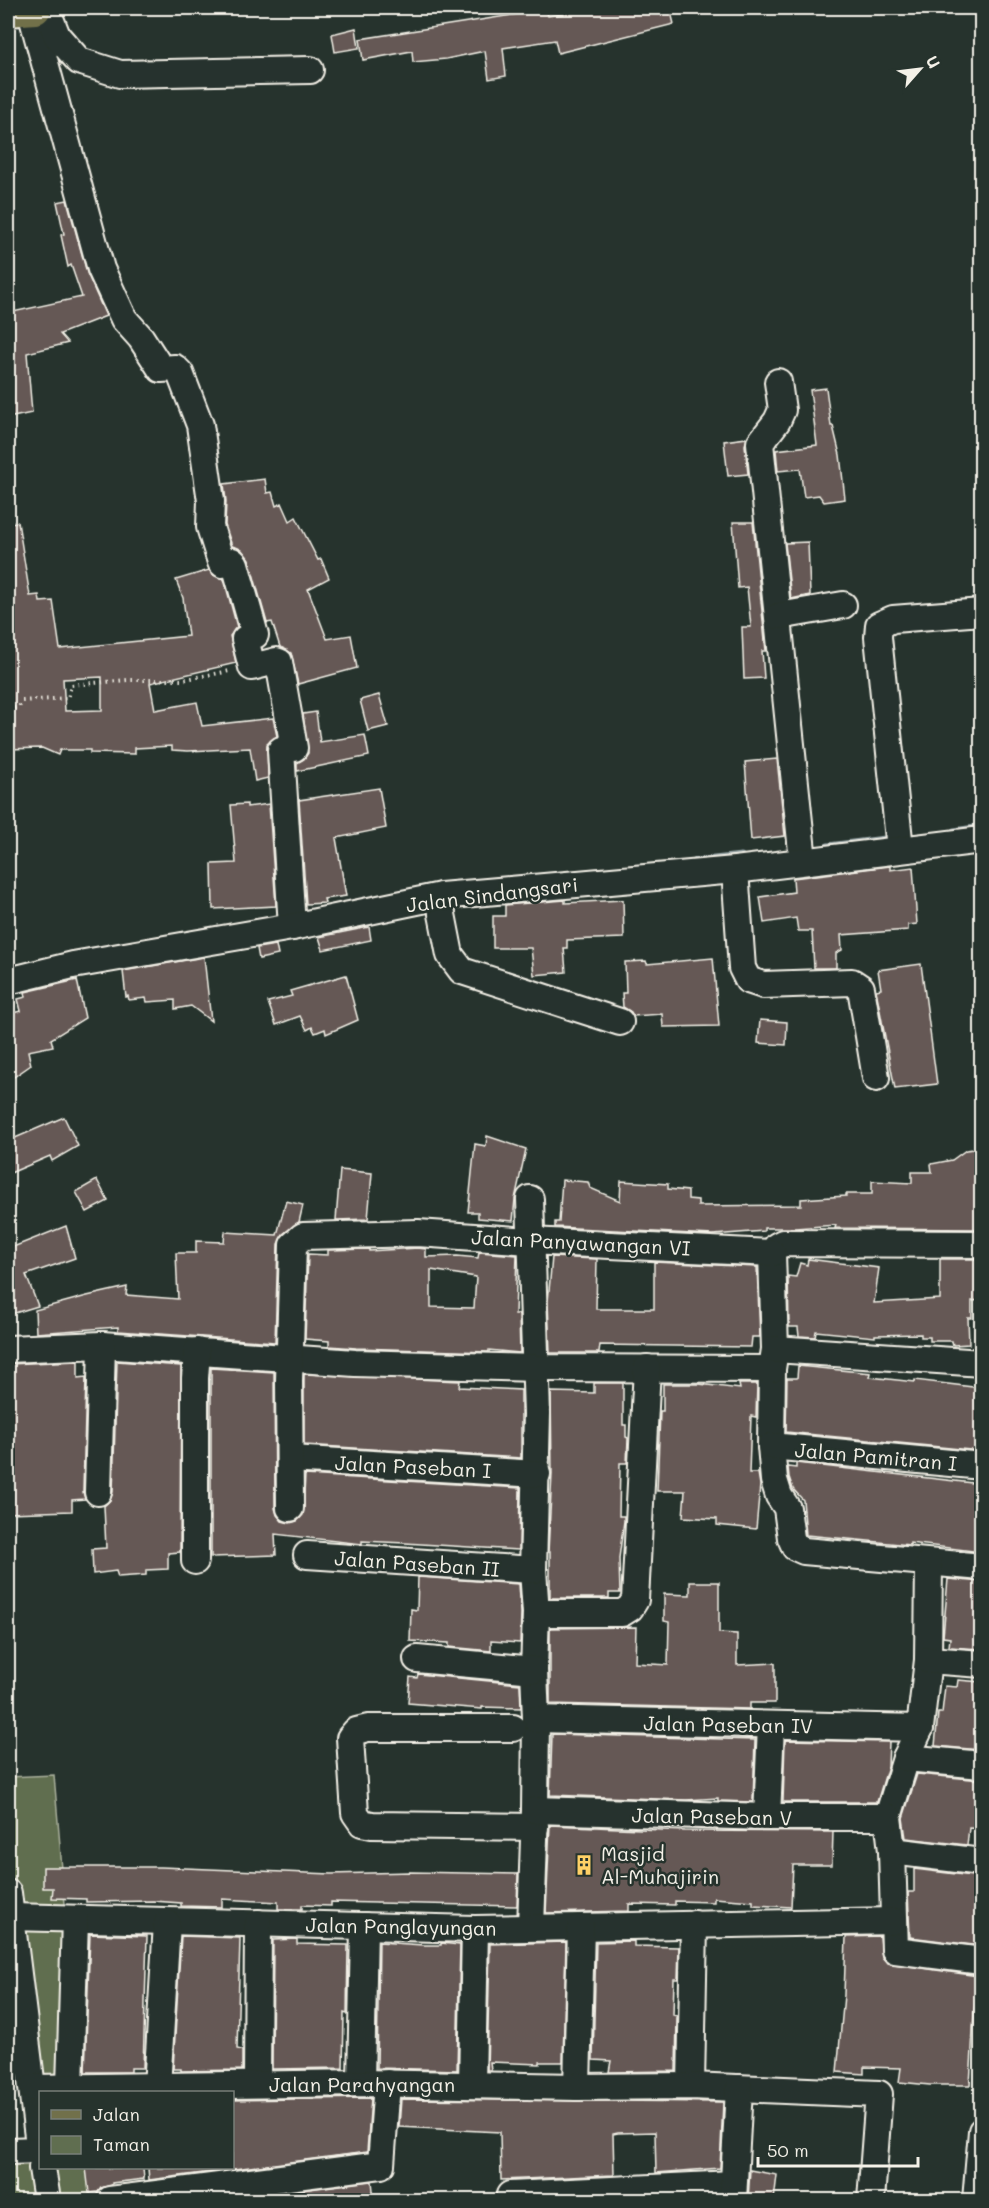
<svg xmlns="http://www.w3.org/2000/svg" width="989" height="2208" viewBox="0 0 989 2208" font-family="Mali,sans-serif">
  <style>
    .green { fill: #606e50; stroke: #aab09c; stroke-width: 1.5 }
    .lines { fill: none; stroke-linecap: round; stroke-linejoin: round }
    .stream { stroke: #8e9da0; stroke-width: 7 }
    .building { fill: #655955; stroke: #f4f1e8; stroke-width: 1.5; fill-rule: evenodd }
    .minor-casing { stroke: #f4f1e8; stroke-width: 30 }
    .major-casing { stroke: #f4f1e8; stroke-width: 36 }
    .path { stroke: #f4f1e8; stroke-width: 4; stroke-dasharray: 1.5 4.5; stroke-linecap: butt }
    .minor { stroke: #26332d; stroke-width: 26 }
    .major { stroke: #71704a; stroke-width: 32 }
    .labels { text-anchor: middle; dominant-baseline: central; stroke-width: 5; stroke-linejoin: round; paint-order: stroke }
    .street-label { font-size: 20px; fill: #f4f1e8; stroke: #26332d }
    .poi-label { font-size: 20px; fill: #f4f1e8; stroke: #26332d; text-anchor: start }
  </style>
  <rect width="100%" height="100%" fill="#26332d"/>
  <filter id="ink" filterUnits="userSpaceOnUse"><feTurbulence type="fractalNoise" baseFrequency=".0167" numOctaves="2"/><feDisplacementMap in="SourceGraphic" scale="12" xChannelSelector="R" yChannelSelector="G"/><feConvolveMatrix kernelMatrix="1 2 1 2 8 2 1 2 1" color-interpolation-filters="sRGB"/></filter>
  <g filter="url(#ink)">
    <!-- green -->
    <path class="green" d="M54 1775 81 2092H40V2168H88L91 2200H8V2155H39L8 1933V1777Z"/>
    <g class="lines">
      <!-- stream -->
      <g class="stream">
        <path d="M954 831 982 827"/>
        <path d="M828 846 885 839"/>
        <path d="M696 861 741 856"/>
      </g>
    </g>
    <!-- building -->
    <g class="building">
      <path d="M541 8H546L548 16 598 8H670L674 24 558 53 555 40 503 48 506 76 489 79 485 51 446 59 413 62 412 51 363 60 360 39 518 14V12Z"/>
      <path d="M356 28 359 48 335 52 332 34Z"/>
      <path d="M67 200 87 273 106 316 60 334 68 343 27 353 32 413 8 418V313L82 297 71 265 68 267 61 235 64 234 57 202Z"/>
      <path d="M826 388 831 426H833L840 455 845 499 824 502 819 495 804 497 800 469 778 471 776 450 817 445 810 390Z"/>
      <path d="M747 438 745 445 748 474 728 476 724 441Z"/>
      <path d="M265 479 267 493 272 492 276 506 282 503 290 521 296 517 318 560 321 559 329 578 308 589 327 639 351 635 357 668 298 684 291 653 280 647 272 622 267 623 249 559 242 550 232 546 225 525 226 501 224 484Z"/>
      <path d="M18 522 30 596 39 595 40 602 53 601 60 649 188 636 183 598 176 580 209 570 213 575 224 579 237 627 230 636 236 663 150 683 155 710 197 702 202 726 273 718 277 736 267 744 268 778 255 781 250 748 188 751 172 750V746L135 748V754L90 753V750H60L58 755 42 748 8 749V523ZM102 677V710L65 711 63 679Z"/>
      <path d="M733 522H753L766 651H762L764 678 744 679 742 627H751L747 587 738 588Z"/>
      <path d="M808 542 810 595 791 599 785 543Z"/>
      <path d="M379 695 388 726 368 731 360 700Z"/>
      <path d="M316 712 320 742 365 735 369 756 297 771V763L304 759 308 753 303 714Z"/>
      <path d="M777 759 785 836 751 840 745 762Z"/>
      <path d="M379 788 386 828 336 838 346 896 324 899 325 903 306 904 299 800Z"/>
      <path d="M247 804V807L269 804 276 906 213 909 212 864 236 863 231 805Z"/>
      <path d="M890 866V870L913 867 917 924 908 925V930L841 935 842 950 836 953V968H814L812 931H798L796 918 764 923 760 897 794 892 793 878Z"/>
      <path d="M565 900V903L623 900 624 938 567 940V948H564L566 972 534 975 531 948H493V916H505V905Z"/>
      <path d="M369 927 371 940 323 950 319 937Z"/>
      <path d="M276 945 278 955 259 959 257 948Z"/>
      <path d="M204 957 211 1021 191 1006 175 1009V1000L147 1002 146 998 129 1000 128 996 126 997 123 971Z"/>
      <path d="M713 958 719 1026 663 1027 662 1014 633 1016 631 1012 623 1007 622 993H626L625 962 646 961 647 964Z"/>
      <path d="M921 964 937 1084 895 1089 876 990 881 989 878 970Z"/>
      <path d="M346 975 358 1020 326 1034 325 1029 315 1033 312 1027 307 1030 300 1016 276 1025 268 1002 292 996 290 991Z"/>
      <path d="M77 980 85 1018 51 1039 53 1046 28 1051 31 1065 8 1081V1014L21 1011 18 999 26 997 25 992Z"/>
      <path d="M760 1020 787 1022 786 1045 758 1043Z"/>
      <path d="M64 1117 78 1146 52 1161 50 1156 8 1174V1141Z"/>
      <path d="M487 1136 526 1149 515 1199 513 1221 478 1218V1212H468L475 1144 486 1146Z"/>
      <path d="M981 1148V1229L835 1228 836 1225 795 1228H764V1231L713 1235 555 1227V1222H559L562 1180 588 1182 590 1188 620 1201 621 1181 668 1184V1189L688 1191V1199L698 1200V1206L801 1205V1199L846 1196V1194H872V1181L912 1183V1172H932L931 1164 952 1160 966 1150Z"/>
      <path d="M340 1170 372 1173 368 1219 336 1220Z"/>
      <path d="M97 1180 108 1201 87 1212 76 1192Z"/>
      <path d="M286 1201 303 1205 299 1222 283 1234 278 1244 275 1342 118 1331V1327L36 1333 35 1310 87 1296 127 1287 126 1295 178 1299 176 1253H196V1241L224 1242 225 1232 277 1235Z"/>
      <path d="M66 1226 75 1258 26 1275 38 1306 8 1315V1249Z"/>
      <path d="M418 1248 426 1249V1257L457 1256 478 1258 479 1252 517 1255 515 1314H519L520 1353 489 1350V1352L356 1348 329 1346V1341L305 1339 308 1254 328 1255V1250L369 1249V1251ZM431 1270 476 1277 474 1308 431 1307Z"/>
      <path d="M552 1257 597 1259 596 1309H654V1262L757 1267 760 1337H752L751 1347 600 1345 599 1353H550L548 1302Z"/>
      <path d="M808 1259 879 1268 874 1303 940 1299V1259H980L981 1300 972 1301V1318H968L969 1344 953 1345 952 1341H930V1337H921V1334L875 1335V1337L816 1331 815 1337 799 1336 798 1327H789L788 1276 796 1277 800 1263 807 1265Z"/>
      <path d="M78 1361V1378L86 1377 83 1492 85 1499 72 1500V1511L8 1513V1364Z"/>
      <path d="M117 1361 181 1366 180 1552 168 1553V1569L146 1570V1575L118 1577 116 1571 93 1574 92 1549 106 1548 104 1506 110 1500 113 1492Z"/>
      <path d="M798 1366 871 1373 870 1377 915 1382V1380L981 1388V1451L786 1432 787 1378H797Z"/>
      <path d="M211 1368 274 1372 275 1508 277 1515 282 1521 290 1523 297 1521 303 1515 305 1475 520 1488 519 1550 405 1543 362 1541V1544L275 1534 276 1555 211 1557Z"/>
      <path d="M304 1374 460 1381 459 1387 521 1390V1458L304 1445Z"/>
      <path d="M594 1383H623V1425H626V1437L628 1438 627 1463H620L619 1516H624V1521L619 1558 620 1593H609V1598H550V1552H548L552 1474 551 1392 594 1393Z"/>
      <path d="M663 1384H699L740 1389 739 1384H757L756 1417 751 1416 749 1473H758L760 1485 756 1529 717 1525V1519L683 1517 685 1491H657L660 1411H663Z"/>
      <path d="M796 1463 981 1484V1552L910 1543V1545L806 1535 803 1500 793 1489 789 1477 788 1467 796 1468Z"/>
      <path d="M418 1577 519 1584 521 1613 520 1643 491 1641V1651L449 1647V1643L410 1641 411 1609 417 1610Z"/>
      <path d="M948 1579 981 1582V1649L949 1647 950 1638 943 1637Z"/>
      <path d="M690 1582H719V1633L737 1634V1665L775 1663V1703H750V1709L550 1704V1628L636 1627 635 1663 668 1665 669 1622 664 1621V1594L690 1595Z"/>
      <path d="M418 1674 520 1684 521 1708 482 1707V1709L408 1703 410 1677 417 1678Z"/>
      <path d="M958 1680 981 1682V1750L935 1746 938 1713H942L945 1686 957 1687Z"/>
      <path d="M552 1734 755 1740 753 1802 718 1801V1798L686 1800 550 1795Z"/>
      <path d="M787 1740 889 1742 888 1766 877 1802H783L785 1741Z"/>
      <path d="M917 1774 981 1780V1829L969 1828 967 1845 906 1838 903 1818Z"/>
      <path d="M550 1825 685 1831 833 1832 832 1865H793L791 1907 753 1905V1901L714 1898V1902L675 1901V1905L629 1904V1911L546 1913Z"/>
      <path d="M43 1867H161L331 1874 410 1872 518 1874 517 1906 331 1902V1906L302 1905V1909H278V1902L222 1899V1907L181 1906V1903L153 1901 86 1902V1899L52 1898 53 1888H43Z"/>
      <path d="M914 1869 981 1877V1946L910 1937 908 1892H914Z"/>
      <path d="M90 1934 147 1936 143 2068H131V2072H85Z"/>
      <path d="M181 1936 240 1938 237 2049 242 2050V2070L181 2071V2069H173Z"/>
      <path d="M880 1936 882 1957 887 1963 978 1976 974 2013 970 2085H930L899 2082 901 2068 864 2067V2074L837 2072 844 1995 846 1937Z"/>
      <path d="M297 1939V1944L348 1945 347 2014 344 2013 343 2068 272 2069 273 1940Z"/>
      <path d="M634 1941V1946L679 1947 678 1979H674L673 2015 677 2016 676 2071 609 2072 611 2061 593 2060 596 1942Z"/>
      <path d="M379 1942 423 1945H441V1943L460 1945 457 2070 377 2068Z"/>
      <path d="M566 1942 563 2062H540V2064L490 2062 491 2070H487L490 1944Z"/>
      <path d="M371 2098 367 2152 149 2180 148 2168H232V2100Z"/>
      <path d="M401 2099 723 2102 720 2168 656 2173 655 2132 618 2133 613 2134 614 2175 501 2180 500 2132 399 2127Z"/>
      <path d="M86 2168H143L144 2179 112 2183V2185L101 2188 98 2192 89 2193Z"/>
      <path d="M750 2170 777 2175 774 2200H748Z"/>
      <path d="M372 2181 374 2200H223Z"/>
    </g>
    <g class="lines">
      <!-- minor casing -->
      <g class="minor-casing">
        <g id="minor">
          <path d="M30 8 101 269 124 319 141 338 161 369 175 368 180 373 200 425 211 501 210 527 221 562 223 564 232 561 235 564 255 635 245 639 252 667 276 661 279 662 294 748 281 750 292 927"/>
          <path d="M46 8 57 36 79 61 120 74 310 70"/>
          <path d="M778 382 782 410 777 421 760 443 803 861"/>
          <path d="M779 616 843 605"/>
          <path d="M900 849 878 637 879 625 893 619 982 612"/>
          <path d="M735 870 742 968 748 980 763 985 852 982 861 988 876 1078"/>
          <path d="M441 896 442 914 450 955 462 971 620 1022"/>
          <path d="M8 981 73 965 292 927 441 896 735 870 982 840"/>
          <path d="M530 1199 537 1414 533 1570 536 1613 534 1670 536 1719 535 1810 531 1927"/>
          <path d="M772 1253 775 1349 772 1369 771 1446 774 1480 779 1496 787 1508 791 1538 795 1547 804 1551 982 1567"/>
          <path d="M772 1253 777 1246 783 1243 982 1244"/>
          <path d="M8 1349 102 1345 355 1363 536 1368 772 1369"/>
          <path d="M775 1349 982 1363"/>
          <path d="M771 1446 982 1466"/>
          <path d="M290 1459 537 1474"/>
          <path d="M98 1492 102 1345"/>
          <path d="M290 1508 289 1381 293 1245 303 1236 418 1233 530 1241 772 1253"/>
          <path d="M307 1555 533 1570"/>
          <path d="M195 1561V1378L197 1351"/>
          <path d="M929 1563 928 1660 920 1728 906 1758 888 1817 892 1851 895 1950 982 1961"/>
          <path d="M536 1613H622L630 1608 635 1600 647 1368"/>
          <path d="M417 1659 534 1670"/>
          <path d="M928 1660 982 1664"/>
          <path d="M536 1719 920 1728"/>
          <path d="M513 1728H368L356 1731 350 1738 355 1813 362 1823 372 1825 535 1827"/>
          <path d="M906 1758 982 1765"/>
          <path d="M535 1810 767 1817H888"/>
          <path d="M767 1817 771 1725"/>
          <path d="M892 1851 982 1862"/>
          <path d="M8 1893 40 2153"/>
          <path d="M11 1917 475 1929 894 1921"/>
          <path d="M361 2083 364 1926"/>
          <path d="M257 2084 258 1923"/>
          <path d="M472 2084 475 1929"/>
          <path d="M691 2086 694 1924"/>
          <path d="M70 2087 75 1919"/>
          <path d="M157 2087 167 1923"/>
          <path d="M577 2087 581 1927"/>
          <path d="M33 2088 361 2083 577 2087 691 2086 879 2094 871 2200"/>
          <path d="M8 2151 40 2150"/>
          <path d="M42 2168 47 2200"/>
          <path d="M510 2195 733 2184"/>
          <path d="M110 2200 381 2165 387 2083"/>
          <path d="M733 2200 739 2088"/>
          <path d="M976 2200 982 2131"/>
        </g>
      </g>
      <!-- major casing -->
      <g class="major-casing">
        <path id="major" d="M8 10 35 8"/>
      </g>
      <!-- path -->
      <path class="path" d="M8 709 19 707 22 701 68 698 71 685 128 680H181L230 671"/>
      <!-- minor -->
      <use href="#minor" class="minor"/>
      <!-- major -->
      <use href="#major" class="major"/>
    </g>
  </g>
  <!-- icons -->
  <defs>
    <g id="building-bare" transform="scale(1.62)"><path d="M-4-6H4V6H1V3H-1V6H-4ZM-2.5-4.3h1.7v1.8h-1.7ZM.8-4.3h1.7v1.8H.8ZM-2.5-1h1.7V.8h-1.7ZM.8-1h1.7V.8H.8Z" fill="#ffd166" stroke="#26332d" stroke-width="2.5" paint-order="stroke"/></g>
  </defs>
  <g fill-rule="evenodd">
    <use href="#building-bare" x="584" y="1865"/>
  </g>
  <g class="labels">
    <!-- street labels -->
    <g class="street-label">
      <text transform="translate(492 894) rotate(-7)">Jalan Sindangsari</text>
      <text transform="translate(581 1242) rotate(3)">Jalan Panyawangan VI</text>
      <text transform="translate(876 1456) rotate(5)">Jalan Pamitran I</text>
      <text transform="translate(413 1466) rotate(3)">Jalan Paseban I</text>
      <text transform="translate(417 1563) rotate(4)">Jalan Paseban II</text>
      <text transform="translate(728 1724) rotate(1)">Jalan Paseban IV</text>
      <text transform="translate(712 1816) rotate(1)">Jalan Paseban V</text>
      <text transform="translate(401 1926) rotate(1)">Jalan Panglayungan</text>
      <text x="362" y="2084">Jalan Parahyangan</text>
    </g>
    <!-- poi labels -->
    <g class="poi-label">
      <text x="601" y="1853">Masjid<tspan x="601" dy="23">Al-Muhajirin</tspan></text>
    </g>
  </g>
  <!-- margin -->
  <rect width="989" height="2208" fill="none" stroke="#26332d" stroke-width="30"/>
  <rect x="15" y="15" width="959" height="2178" fill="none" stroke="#f4f1e8" stroke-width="2" filter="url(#ink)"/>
  <!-- legend -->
  <rect x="39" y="2091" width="195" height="78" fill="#26332d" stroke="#787f78" stroke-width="1.5"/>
  <rect x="51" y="2110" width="30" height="9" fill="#71704a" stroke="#787f78" stroke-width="1.5"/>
  <text x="93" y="2121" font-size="18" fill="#f4f1e8">Jalan</text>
  <rect x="51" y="2136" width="30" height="18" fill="#606e50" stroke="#787f78" stroke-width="1.5"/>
  <text x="93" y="2151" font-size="18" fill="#f4f1e8">Taman</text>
  <!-- north arrow -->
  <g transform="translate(920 69) rotate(62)" stroke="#26332d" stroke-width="4.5" paint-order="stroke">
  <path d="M0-4.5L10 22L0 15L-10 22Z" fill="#f4f1e8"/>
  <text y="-9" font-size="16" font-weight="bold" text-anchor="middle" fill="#f4f1e8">U</text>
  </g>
  <!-- scale -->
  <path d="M758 2157v9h160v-9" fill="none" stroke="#f4f1e8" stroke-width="3"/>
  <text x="767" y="2157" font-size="18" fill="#f4f1e8" stroke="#26332d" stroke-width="4.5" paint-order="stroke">50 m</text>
</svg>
